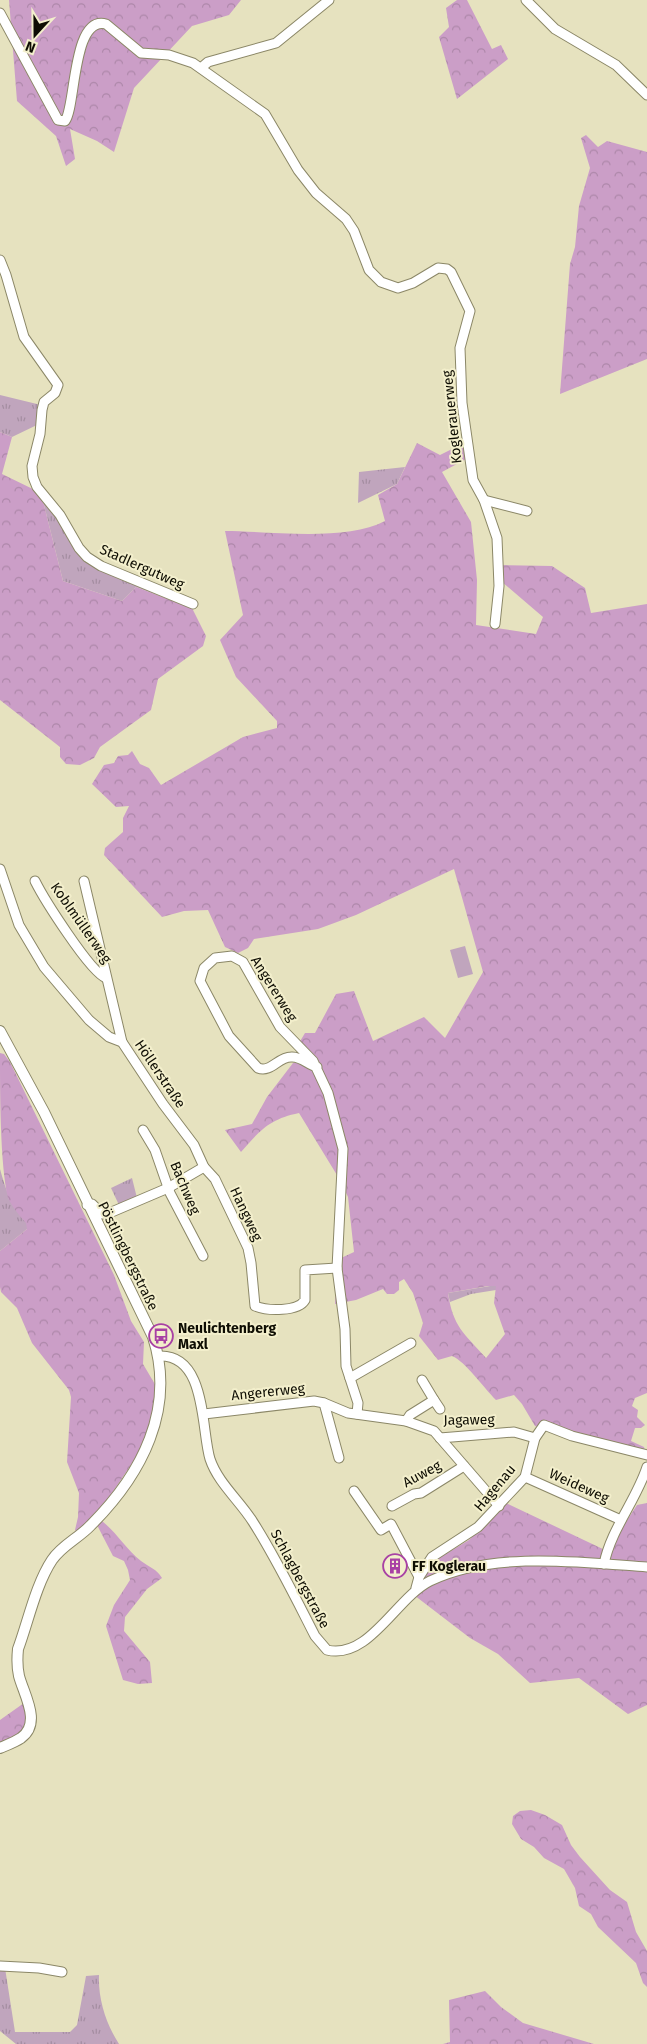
<svg xmlns="http://www.w3.org/2000/svg" width="647" height="2044" viewBox="0 0 647 2044" font-family="'Fira Sans',sans-serif">
  <style>
    .grass { fill: url(#grass-tufts) }
    .forest { fill: url(#forest-crowns); fill-rule: evenodd }
    .park { fill: #c0a5bd }
    .lines { fill: none; stroke-linecap: round; stroke-linejoin: round }
    .minor-casing { stroke: #8b8767; stroke-width: 11 }
    .major-casing { stroke: #8b8767; stroke-width: 12 }
    .minor { stroke: #fff; stroke-width: 9 }
    .major { stroke: #fff; stroke-width: 10 }
    .labels { text-anchor: middle; dominant-baseline: central; stroke-width: 4; stroke-linejoin: round; paint-order: stroke }
    .street-label { font-size: 14px; fill: #0e0d03; stroke: #f3efcc }
    .poi-label { font-size: 14px; font-weight: bold; fill: #0e0d03; stroke: #f3efcc; text-anchor: start }
  </style>
  <defs>
    <pattern id="grass-tufts" width="24" height="20" patternUnits="userSpaceOnUse" patternTransform="scale(1.25)"><rect width="24" height="20" fill="#c0a5bd"/><path d="M3 7l-1-3M5 7V3M7 7l1-3M15 17l-1-3M17 17v-4M19 17l1-3" fill="none" stroke="#a48da1"/></pattern>
    <pattern id="forest-crowns" width="20" height="18" patternUnits="userSpaceOnUse" patternTransform="scale(1.25)"><rect width="20" height="18" fill="#cb9ec7"/><path d="M2 6a3 3 0 1 1 6 0M12 15a3 3 0 1 1 6 0" fill="none" stroke="#ad87a9"/></pattern>
  </defs>
  <rect width="100%" height="100%" fill="#e6e2bf"/>
  <!-- grass -->
  <g class="grass">
    <path d="M0 395 41 405 39 424 12 437 0 432Z"/>
    <path d="M405 467 397 484 358 503 359 472Z"/>
    <path d="M41 493 78 550 157 595 136 587 122 601 63 581Z"/>
    <path d="M0 1169C6 1190 11 1206 27 1223V1229L0 1251Z"/>
    <path d="M132 1178 137 1198 119 1205 111 1188Z"/>
    <path d="M496 1285V1290L471 1294 450 1302 448 1293Z"/>
    <path d="M0 1968H5L15 2032H70L77 2025 86 1976 99 1975C98 1999 106 2024 119 2044H16L0 2031Z"/>
  </g>
  <!-- forest -->
  <g class="forest">
    <path d="M9 0H241L229 15 192 26 134 88 114 152 97 141 70 129 75 159 66 166 56 136 17 101Z"/>
    <path d="M457 0H467L492 49 501 45 508 59 457 99 439 37 449 27 446 8Z"/>
    <path d="M586 135 598 147 607 141 647 152V359L560 394 570 264 575 247 579 206 590 168 581 138Z"/>
    <path d="M0 432 12 437 2 474 41 493 63 581 122 601 136 587 192 608 206 636 203 646 158 679 151 710 100 747 94 758 80 765 66 764 60 757V747L0 700Z"/>
    <path d="M466 442 468 458 442 472 471 522 477 580 476 625 536 634 543 617 502 582 500 565 552 566 585 588 591 613 647 604V1393L635 1398 632 1406 638 1410 637 1417 645 1425 641 1428H635L631 1441 644 1447 645 1451 555 1434 535 1426 522 1404 514 1395 496 1400C483 1387 466 1362 452 1356L438 1360 419 1336 423 1323 413 1293 404 1279 399 1282V1290L394 1294H387L383 1289 356 1300 335 1304 337 1268 339 1259 354 1252 348 1197 340 1180 299 1113C270 1119 260 1130 241 1152L225 1130 252 1124 267 1097 293 1063 299 1062 308 1067 318 1060 299 1043 305 1033H315L336 994 354 991 373 1041 424 1017 445 1038 483 972 454 869 356 915 318 929 254 939 248 948 238 953 225 947 208 910 184 911 162 917 104 855 105 848 123 832V818L129 806 116 807 92 784 104 765 114 763 118 756 128 755 132 751 140 764 149 768 161 785 243 737 277 728V721L236 677 220 640 243 615 225 531C269 531 346 542 385 521L378 495 397 484 417 443 440 455ZM488 1286H496L494 1303 505 1334 486 1358C464 1333 453 1327 448 1293Z"/>
    <path d="M0 1053 4 1054 10 1062 114 1275 131 1321 144 1342 143 1364 156 1386 155 1404 149 1429 137 1456 100 1511 77 1532 75 1530 78 1517 79 1493 67 1462 71 1397 69 1390 32 1343 17 1308 1 1292 0 1287V1251L27 1229 26 1223C19 1215 13 1208 8 1198 0 1165 0 1091 0 1053Z"/>
    <path d="M506 1503 607 1551 637 1505 647 1503V1705L628 1714 579 1678 530 1683 498 1654 470 1638 410 1592 429 1564 469 1540Z"/>
    <path d="M102 1521C117 1533 126 1549 141 1561 149 1567 157 1569 162 1578L147 1589 125 1617 124 1631 150 1662 152 1683 138 1684 123 1680 106 1626 114 1605 130 1580 128 1570 124 1561 113 1556 97 1525Z"/>
    <path d="M24 1703 28 1722 19 1735 0 1744V1720Z"/>
    <path d="M531 1810 545 1815 562 1825 571 1845 580 1857 610 1890 627 1902 636 1932 647 1951V1987L643 1983 636 1963 598 1927 591 1914 579 1906 575 1888 564 1869 544 1858 534 1847 521 1839 512 1824 513 1816 520 1811Z"/>
    <path d="M485 1991 501 2007 523 2023 594 2044H443L450 2042 449 2000Z"/>
  </g>
  <!-- park -->
  <path class="park" d="M465 946 473 974 458 978 450 950Z"/>
  <g class="lines">
    <!-- minor casing -->
    <g class="minor-casing">
      <g id="minor">
        <path d="M526 0 555 29 616 65 647 95"/>
        <path d="M0 13 58 120 65 121C76 107 72 15 106 24L141 53 169 55 193 63 265 114 298 170 316 193 346 219 354 231 369 270 381 282 398 288 413 283 438 268 447 269 451 272 470 311 460 348 462 403 473 480 484 500 497 538 499 586 495 624"/>
        <path d="M201 68 208 62 276 43 329 0"/>
        <path d="M0 260 6 275 24 337 58 385 55 393 44 402 42 410 40 434 32 466 33 477 37 487 60 515 79 548 87 557 101 566 193 604"/>
        <path d="M484 500 527 511"/>
        <path d="M0 869 19 925 44 967 89 1020 109 1037 122 1042 163 1104 194 1145 204 1167 215 1179 248 1248 251 1263 255 1306C267 1311 298 1312 305 1300V1270L337 1268"/>
        <path d="M35 881C44 899 90 972 106 978"/>
        <path d="M84 881 122 1042"/>
        <path d="M317 1067C308 1065 301 1056 291 1057 278 1057 271 1073 258 1068L229 1036 200 981 204 968 215 958 232 956 243 962 280 1027 313 1061 328 1093 343 1149 337 1268 345 1329 346 1366 358 1403 357 1414"/>
        <path d="M143 1130 155 1150 170 1193 203 1256"/>
        <path d="M87 1205 92 1204 102 1214H107L168 1188 204 1167"/>
        <path d="M159 1356C207 1354 201 1430 210 1459 218 1483 240 1501 253 1522 276 1558 295 1597 315 1636L327 1650C369 1660 396 1598 430 1581 492 1551 580 1562 647 1567"/>
        <path d="M350 1378 411 1343"/>
        <path d="M434 1400 440 1409"/>
        <path d="M324 1403 339 1458"/>
        <path d="M204 1414 314 1401 324 1403 348 1413 406 1421 434 1431 499 1506"/>
        <path d="M406 1421 410 1415 434 1400 422 1380"/>
        <path d="M440 1438 514 1432 535 1438"/>
        <path d="M525 1477 621 1520"/>
        <path d="M354 1491 381 1530 391 1524 419 1577"/>
        <path d="M392 1506 414 1494 421 1493 464 1466"/>
        <path d="M604 1564C611 1529 636 1501 647 1467"/>
        <path d="M416 1588 419 1577 432 1557 478 1527 525 1477 535 1438 544 1425 572 1436 647 1455"/>
        <path d="M0 1966 39 1968 62 1972"/>
      </g>
    </g>
    <!-- major casing -->
    <g class="major-casing">
      <path id="major" d="M0 1031 44 1112 153 1337C176 1409 142 1474 91 1525 79 1538 62 1545 52 1560 36 1584 28 1622 18 1649 17 1659 17 1667 19 1676 24 1695 42 1723 21 1738 15 1742 7 1745 0 1748"/>
    </g>
    <!-- minor -->
    <use href="#minor" class="minor"/>
    <!-- major -->
    <use href="#major" class="major"/>
  </g>
  <!-- icons -->
  <defs>
    <g id="bus-ring" transform="scale(1.25)"><circle r="9.5" fill="#f3efcc" stroke="#a841a4" stroke-width="1.5"/><path d="M-5-6H5V4H4V6H2V4H-2V6H-4V4H-5ZM-3.5-4V0h7V-4ZM-3.5 1.2v1.5H-2V1.2ZM2 1.2v1.5H3.5V1.2Z" fill="#a841a4"/></g>
    <g id="building-ring" transform="scale(1.25)"><circle r="9.5" fill="#f3efcc" stroke="#a841a4" stroke-width="1.5"/><path d="M-4-6H4V6H1V3H-1V6H-4ZM-2.5-4.3h1.7v1.8h-1.7ZM.8-4.3h1.7v1.8H.8ZM-2.5-1h1.7V.8h-1.7ZM.8-1h1.7V.8H.8Z" fill="#a841a4"/></g>
  </defs>
  <g fill-rule="evenodd">
    <use href="#bus-ring" x="161" y="1336"/>
    <use href="#building-ring" x="395" y="1566"/>
  </g>
  <g class="labels">
    <!-- street labels -->
    <g class="street-label">
      <text transform="translate(452 417) rotate(-96)">Koglerauerweg</text>
      <text transform="translate(142 567) rotate(24)">Stadlergutweg</text>
      <text transform="translate(81 923) rotate(55)">Koblmüllerweg</text>
      <text transform="translate(274 989) rotate(58)">Angererweg</text>
      <text transform="translate(160 1074) rotate(56)">Höllerstraße</text>
      <text transform="translate(185 1188) rotate(67)">Bachweg</text>
      <text transform="translate(246 1214) rotate(65)">Hangweg</text>
      <text transform="translate(128 1256) rotate(64)">Pöstlingbergstraße</text>
      <text transform="translate(268 1392) rotate(-6)">Angererweg</text>
      <text transform="translate(469 1420) rotate(-1)">Jagaweg</text>
      <text transform="translate(422 1474) rotate(-28)">Auweg</text>
      <text transform="translate(579 1486) rotate(24)">Weideweg</text>
      <text transform="translate(495 1488) rotate(-50)">Hagenau</text>
      <text transform="translate(300 1579) rotate(62)">Schlagbergstraße</text>
    </g>
    <!-- poi labels -->
    <g class="poi-label">
      <text x="178" y="1328">Neulichtenberg<tspan x="178" dy="16">Maxl</tspan></text>
      <text x="412" y="1566">FF Koglerau</text>
    </g>
  </g>
  <!-- north arrow -->
  <g transform="translate(35 35) rotate(201)" stroke="#f3efcc" stroke-width="4" paint-order="stroke">
  <path d="M0-4L9 19L0 12L-9 19Z" fill="#0e0d03"/>
  <text y="-8" font-size="14" font-weight="bold" text-anchor="middle" fill="#0e0d03">N</text>
  </g>
</svg>
